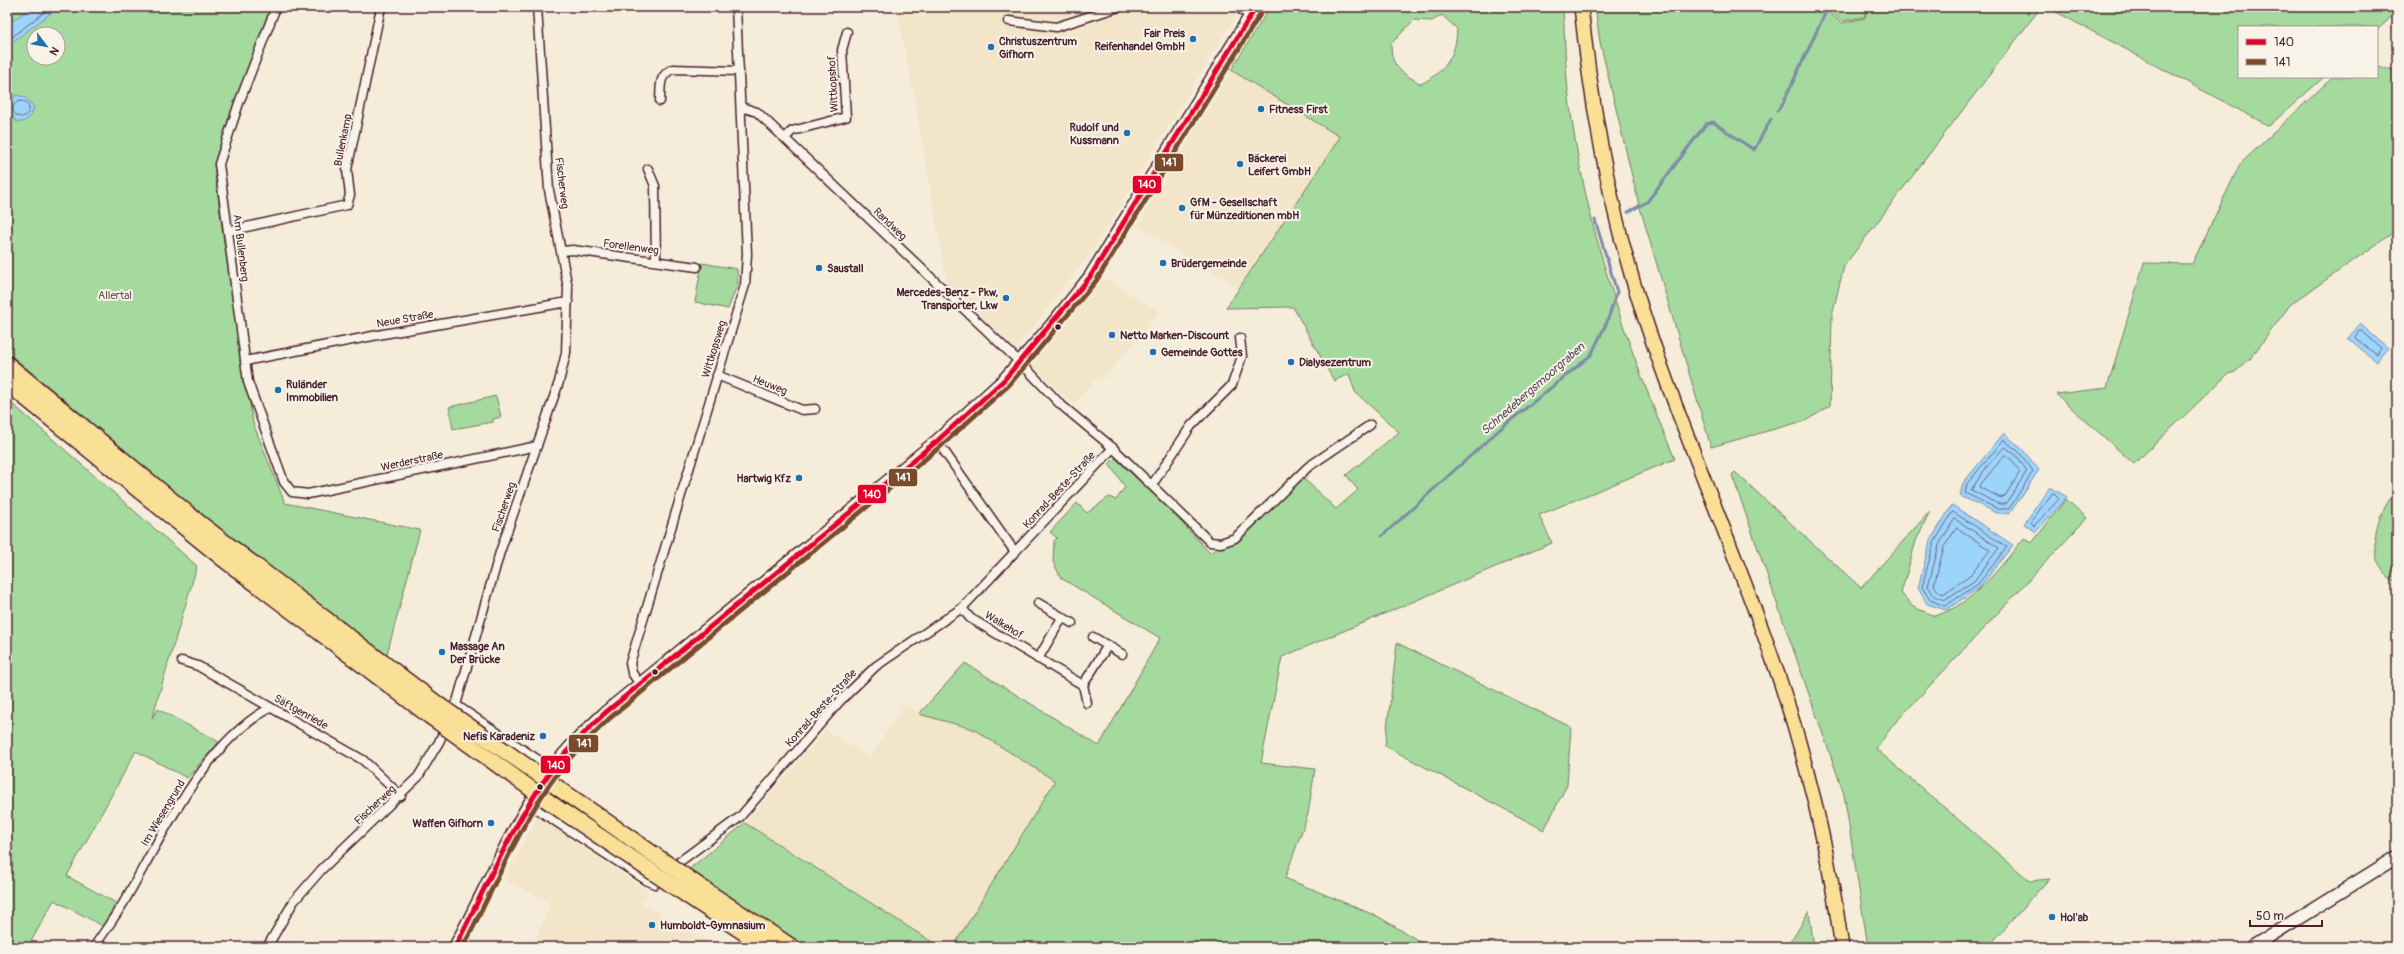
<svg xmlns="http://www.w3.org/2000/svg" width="2404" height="954" viewBox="0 0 2404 954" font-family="Pangolin,sans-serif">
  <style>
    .built { fill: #f2e5c9 }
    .green { fill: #a4da9d; stroke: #777c64; fill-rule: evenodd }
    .water { fill: #9dd4fc; stroke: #7c8ca8 }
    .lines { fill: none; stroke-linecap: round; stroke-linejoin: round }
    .shore { stroke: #6b677f; stroke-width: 1 }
    .stream { stroke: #7c8ca8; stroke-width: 3 }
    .street-casing { stroke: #4a1f2b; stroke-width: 11 }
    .secondary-casing { stroke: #4a1f2b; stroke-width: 15 }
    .primary-casing { stroke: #4a1f2b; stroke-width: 16 }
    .highway-casing { stroke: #4a1f2b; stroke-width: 18 }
    .street { stroke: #f7f3e8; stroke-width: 8 }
    .secondary { stroke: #f7f3e8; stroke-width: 12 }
    .primary { stroke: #fadf96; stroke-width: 13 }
    .highway { stroke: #fadf96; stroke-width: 15 }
    .highway-bridge-casing { stroke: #4a1f2b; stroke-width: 18; stroke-linecap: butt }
    .highway-bridge { stroke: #fadf96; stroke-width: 15 }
    .bus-1-casing { stroke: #f7f3e8; stroke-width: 8 }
    .bus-2-casing { stroke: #f7f3e8; stroke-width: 8 }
    .bus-1 { stroke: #e4002b; stroke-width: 5 }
    .bus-2 { stroke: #7a4b2a; stroke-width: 5 }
    .poi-dot { fill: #1f6fb2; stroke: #f7f3e8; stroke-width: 1.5 }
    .bus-dot { fill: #4a1f2b; stroke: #f7f3e8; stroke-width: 1.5 }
    .labels { text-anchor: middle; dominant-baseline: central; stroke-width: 4; stroke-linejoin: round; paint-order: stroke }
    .poi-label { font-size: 11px; font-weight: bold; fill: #4a1f2b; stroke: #f7f3e8; text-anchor: start }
    .street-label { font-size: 11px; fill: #4a1f2b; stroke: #f7f3e8 }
    .park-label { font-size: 11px; fill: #604e48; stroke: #f7f3e8 }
    .water-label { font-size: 12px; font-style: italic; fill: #5f4c5f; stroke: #f7f3e8 }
    .line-badge { stroke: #f7f3e8; stroke-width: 1.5 }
    .badge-label { font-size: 11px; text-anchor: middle; font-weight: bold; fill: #fff }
  </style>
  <rect width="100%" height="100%" fill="#f5edda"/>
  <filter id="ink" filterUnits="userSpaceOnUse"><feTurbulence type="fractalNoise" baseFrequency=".025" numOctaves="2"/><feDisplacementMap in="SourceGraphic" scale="8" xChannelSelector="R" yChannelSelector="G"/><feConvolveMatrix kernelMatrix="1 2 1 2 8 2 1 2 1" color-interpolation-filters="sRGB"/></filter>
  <g filter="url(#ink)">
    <!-- built -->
    <g class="built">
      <path d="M896 7H1241L1095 247 1016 349 947 284 915 100Z"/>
      <path d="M1231 70 1340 137 1239 288 1137 226Z"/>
      <path d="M1102 277 1160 312 1101 382 1097 378 1074 405 1032 365 1076 312Z"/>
      <path d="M905 703 919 714 973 729 1056 781 953 947H940L745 823 826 730 870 758Z"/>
      <path d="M538 816 648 892 642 903 716 947H531L551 904 504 879Z"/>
    </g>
    <!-- green -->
    <g class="green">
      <path d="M7 7H271L233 107 214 164 223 236 253 423 285 503 420 530 386 658 231 539 7 352ZM34 34H58V58H34Z"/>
      <path d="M1270 7H1563C1565 37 1565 68 1569 98 1584 222 1626 345 1675 459L1539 515 1552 543 1282 657 1261 763 1315 769 1308 814 1285 878 1379 917 1429 947H953L1055 781 973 729 919 714 965 663 1099 746 1160 638 1061 578 1053 562 1054 541 1057 538 1050 532 1077 503 1087 513 1109 497 1116 500 1125 487 1109 464 1115 458 1169 509 1210 553 1301 476 1336 509 1358 490 1346 475 1399 432 1355 392 1349 374 1334 381 1293 307 1226 308 1340 137 1231 70ZM1442 15 1457 29C1456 57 1445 71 1421 84 1401 72 1391 68 1391 44L1414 20 1432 21Z"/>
      <path d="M1595 7H1822L1842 23 1865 18 1868 7H2038V11L1844 266 1832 315 1830 406 1807 420 1711 447 1638 201 1600 42Z"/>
      <path d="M1825 7H1866L1864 17 1843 21Z"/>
      <path d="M2047 7H2397V12L2377 30V27H2239V77H2324L2269 126Z"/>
      <path d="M2377 67 2397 70V230L2290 305 2250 359 2235 372 2228 374 2134 464 2056 394 2107 388 2144 263 2192 264 2240 164 2333 77H2377Z"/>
      <path d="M702 263 737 269 738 283 728 309 695 302Z"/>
      <path d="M496 396 501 417 493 419V422L453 429 449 407Z"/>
      <path d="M7 399 197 566 152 718 158 709 219 742 187 778 136 751 67 876 116 903 103 926 54 900 28 947H7Z"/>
      <path d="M1735 472 1861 588 1930 511 1916 541 1901 593 1913 607 1935 616C1974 604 1999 568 2024 538L2032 543 2066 499 2087 518 1893 725 1876 749 2030 881 2049 879 1988 947H1868L1844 794 1732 475Z"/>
      <path d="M2397 490V583C2393 580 2386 576 2383 571 2365 548 2380 508 2397 490Z"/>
      <path d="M1397 643 1571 727 1567 785 1544 830 1385 746Z"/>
      <path d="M745 823 940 947H807L687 871Z"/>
      <path d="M1809 911 1814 947H1788Z"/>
    </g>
    <!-- water -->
    <g class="water">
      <path d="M32 7H59L7 46V25Z"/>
      <path d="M16 95 24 97 34 107 31 116 23 122H17L10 113 9 106Z"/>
      <path d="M2360 324 2388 348 2376 362 2348 338Z"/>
      <path d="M2004 433 2022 449 2039 470 2010 513H1997L1960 496 1963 483Z"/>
      <path d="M2050 487 2067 497 2036 532 2024 524Z"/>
      <path d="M1952 505 2013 545 1980 587 1946 610 1927 604 1918 588 1930 541Z"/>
    </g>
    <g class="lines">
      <!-- shore -->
      <g class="shore">
        <path d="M7 41 51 7"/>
        <circle cx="21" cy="109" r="8"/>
        <path d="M2359 331H2362L2381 348 2377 355 2355 338Z"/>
        <path d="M2004 440 2019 452 2033 471 2009 509H1998L1965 493 1967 484Z"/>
        <path d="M2005 447 2016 455 2027 471 2006 504H1999L1971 490 1988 465Z"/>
        <path d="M2005 455 2011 459 2020 472 2005 496 2001 498 1979 487Z"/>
        <path d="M2053 493 2059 499 2034 526 2031 522Z"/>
        <path d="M1953 512 2007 547 1978 584 1945 606 1930 600 1922 587 1934 543Z"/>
        <path d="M1955 519 1999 548 1974 581 1944 600 1934 596 1928 586 1939 545Z"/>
        <path d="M1957 528 1990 550 1970 576 1943 594 1938 591 1934 585 1944 547Z"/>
      </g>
      <!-- stream -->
      <g class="stream">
        <path d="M1777 111 1783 103 1828 7"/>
        <path d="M1628 212 1647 202 1706 124 1713 122 1754 150 1771 119"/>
        <path d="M1382 536 1499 430 1591 355 1607 322 1617 292 1595 220"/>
      </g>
      <!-- street casing -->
      <g class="street-casing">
        <g id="street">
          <path d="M276 7 239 103 219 164 248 382 284 482 292 492 308 494 537 446"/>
          <path d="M1237 7 1251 16"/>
          <path d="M1009 21 1056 27 1119 7"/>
          <path d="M660 101C661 87 658 75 673 69L739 71"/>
          <path d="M741 107 757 112 1026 368 1060 404 1113 448 1210 542 1221 543 1235 538 1308 467 1370 425"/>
          <path d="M785 138 792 131 846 117 842 50 847 32"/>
          <path d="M648 169 655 186 656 261"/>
          <path d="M228 231 347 205 350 195 347 170 381 7"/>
          <path d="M562 251 573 250 697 267"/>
          <path d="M245 361 383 334 568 302"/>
          <path d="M717 375 802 410 815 409"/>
          <path d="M937 441 1015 552"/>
          <path d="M1152 485 1191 426 1232 385 1242 356 1240 338"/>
          <path d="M1038 603 1072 623"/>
          <path d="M962 608 970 618 1083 685"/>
          <path d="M1093 637 1122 654"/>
          <path d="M1038 659 1062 618"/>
          <path d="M182 661 198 666 363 760 401 796"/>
          <path d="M640 684 632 673 630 663 745 285 747 254 736 7"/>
          <path d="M1087 703 1083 685 1108 645"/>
          <path d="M456 705 552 769"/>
          <path d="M530 805 646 880 655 884 662 875"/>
          <path d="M671 868 740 817 840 701 876 666 962 608 1113 448"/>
          <path d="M94 947C104 932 115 917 124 902 161 838 203 744 270 708"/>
          <path d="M267 947 294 901 322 869 418 777 439 742 456 705 500 552 559 382 566 353 568 288 549 190 537 7"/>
        </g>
      </g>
      <!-- secondary casing -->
      <g class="secondary-casing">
        <g id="secondary">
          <path d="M455 947C487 888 513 823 553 768 568 748 586 731 605 713L937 441 1004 380 1051 326 1090 277 1256 7"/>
          <path d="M2252 947 2397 857"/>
        </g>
      </g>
      <!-- primary casing -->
      <g class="primary-casing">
        <path id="primary" d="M1581 7C1592 110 1610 212 1642 310 1679 424 1728 534 1768 646 1803 743 1828 845 1842 947"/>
      </g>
      <!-- highway casing -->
      <g class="highway-casing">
        <g id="highway">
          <path d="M7 364 202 525 440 706"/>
          <path d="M7 383 222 558 431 717"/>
          <path d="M705 890 792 947"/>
          <path d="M697 902 766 947"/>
        </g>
      </g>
      <!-- street -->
      <use href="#street" class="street"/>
      <!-- secondary -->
      <use href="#secondary" class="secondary"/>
      <!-- primary -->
      <use href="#primary" class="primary"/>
      <!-- highway -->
      <use href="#highway" class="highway"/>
      <!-- highway-bridge casing -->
      <g class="highway-bridge-casing">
        <g id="highway-bridge">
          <path d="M440 706 705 890"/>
          <path d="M431 717 559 809 697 902"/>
        </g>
      </g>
      <!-- highway-bridge -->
      <use href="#highway-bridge" class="highway-bridge"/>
      <!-- bus-1 casing -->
      <g class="bus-1-casing">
        <path id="bus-1" d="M455 947C486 887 513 823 553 768 568 748 587 730 605 713L937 441 1004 380 1090 277 1256 7"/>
      </g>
      <!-- bus-2 casing -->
      <g class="bus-2-casing">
        <path id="bus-2" d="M463 947C494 888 519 825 559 771 574 752 592 735 610 718L941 446 1009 385 1096 281 1262 11"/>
      </g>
      <!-- bus-1 -->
      <use href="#bus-1" class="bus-1"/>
      <!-- bus-2 -->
      <use href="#bus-2" class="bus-2"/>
    </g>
  </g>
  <!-- markers -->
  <g class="poi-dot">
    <circle cx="1193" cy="39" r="4"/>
    <circle cx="991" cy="47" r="4"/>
    <circle cx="1261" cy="109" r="4"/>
    <circle cx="1127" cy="133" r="4"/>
    <circle cx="1240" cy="164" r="4"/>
    <circle cx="1182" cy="208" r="4"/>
    <circle cx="1163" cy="263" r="4"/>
    <circle cx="819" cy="268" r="4"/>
    <circle cx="1006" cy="298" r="4"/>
    <circle cx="1112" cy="335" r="4"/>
    <circle cx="1153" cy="352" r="4"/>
    <circle cx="1291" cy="362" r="4"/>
    <circle cx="278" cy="390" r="4"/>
    <circle cx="799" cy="478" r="4"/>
    <circle cx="442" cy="652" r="4"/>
    <circle cx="543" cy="736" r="4"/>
    <circle cx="491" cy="823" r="4"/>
    <circle cx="2052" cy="917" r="4"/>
    <circle cx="652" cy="925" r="4"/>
  </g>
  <g class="bus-dot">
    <circle cx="1058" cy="327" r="3.5"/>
    <circle cx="655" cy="672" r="3.5"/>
    <circle cx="540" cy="787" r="3.5"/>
  </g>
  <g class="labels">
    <!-- poi labels -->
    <g class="poi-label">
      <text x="1185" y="33" text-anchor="end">Fair Preis<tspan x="1185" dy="13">Reifenhandel GmbH</tspan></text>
      <text x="999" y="41">Christuszentrum<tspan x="999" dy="13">Gifhorn</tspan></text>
      <text x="1269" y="109">Fitness First</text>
      <text x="1119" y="127" text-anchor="end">Rudolf und<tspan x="1119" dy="13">Kussmann</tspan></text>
      <text x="1248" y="158">Bäckerei<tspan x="1248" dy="13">Leifert GmbH</tspan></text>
      <text x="1190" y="202">GfM - Gesellschaft<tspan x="1190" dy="13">für Münzeditionen mbH</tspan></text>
      <text x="1171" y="263">Brüdergemeinde</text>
      <text x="827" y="268">Saustall</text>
      <text x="998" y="292" text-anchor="end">Mercedes-Benz - Pkw,<tspan x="998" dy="13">Transporter, Lkw</tspan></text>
      <text x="1120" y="335">Netto Marken-Discount</text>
      <text x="1161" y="352">Gemeinde Gottes</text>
      <text x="1299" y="362">Dialysezentrum</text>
      <text x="286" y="384">Ruländer<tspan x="286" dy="13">Immobilien</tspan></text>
      <text x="791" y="478" text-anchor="end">Hartwig Kfz</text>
      <text x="450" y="646">Massage An<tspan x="450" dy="13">Der Brücke</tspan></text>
      <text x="535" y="736" text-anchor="end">Nefis Karadeniz</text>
      <text x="483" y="823" text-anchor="end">Waffen Gifhorn</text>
      <text x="2060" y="917">Hol'ab</text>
      <text x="660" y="925">Humboldt-Gymnasium</text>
    </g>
    <!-- street labels -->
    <g class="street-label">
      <text transform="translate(833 84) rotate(-93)">Wittkopshof</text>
      <text transform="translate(343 140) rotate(-79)">Bullenkamp</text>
      <text transform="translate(562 183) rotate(83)">Fischerweg</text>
      <text transform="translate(890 224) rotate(44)">Randweg</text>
      <text transform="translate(631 247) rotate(8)">Forellenweg</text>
      <text transform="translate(241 248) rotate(83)">Am Bullenberg</text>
      <text transform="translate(405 319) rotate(-10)">Neue Straße</text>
      <text transform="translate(714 349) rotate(-73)">Wittkopsweg</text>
      <text transform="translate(770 385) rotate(22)">Heuweg</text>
      <text transform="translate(412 461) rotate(-12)">Werderstraße</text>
      <text transform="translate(1059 490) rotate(-47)">Konrad-Beste-Straße</text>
      <text transform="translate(504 507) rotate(-71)">Fischerweg</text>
      <text transform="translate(1004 625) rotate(31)">Walkehof</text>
      <text transform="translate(821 708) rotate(-48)">Konrad-Beste-Straße</text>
      <text transform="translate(301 712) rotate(29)">Säftgenriede</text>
      <text transform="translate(375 805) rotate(-43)">Fischerweg</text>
      <text transform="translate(163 813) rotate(-59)">Im Wiesengrund</text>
    </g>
    <!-- park labels -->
    <g class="park-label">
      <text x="115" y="295">Allertal</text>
    </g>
    <!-- water labels -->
    <g class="water-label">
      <text transform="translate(1533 389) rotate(-41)">Schnedebergsmoorgraben</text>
    </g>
  </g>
  <g class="line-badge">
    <rect x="1154" y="153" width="30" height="19" rx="4" fill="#7a4b2a"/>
    <rect x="1132" y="175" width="30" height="19" rx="4" fill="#e4002b"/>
    <rect x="888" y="468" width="30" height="19" rx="4" fill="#7a4b2a"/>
    <rect x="857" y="484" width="30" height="20" rx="4" fill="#e4002b"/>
    <rect x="568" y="734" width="31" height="19" rx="4" fill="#7a4b2a"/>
    <rect x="540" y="755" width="31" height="19" rx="4" fill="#e4002b"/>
  </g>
  <g class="badge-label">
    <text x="1169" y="166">141</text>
    <text x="1147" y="188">140</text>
    <text x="903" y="481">141</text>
    <text x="872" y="498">140</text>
    <text x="584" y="747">141</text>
    <text x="556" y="769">140</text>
  </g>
  <!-- margin -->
  <rect width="2404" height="954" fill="none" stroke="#f7f3e8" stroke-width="24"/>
  <rect x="12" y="12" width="2380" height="930" fill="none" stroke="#4a1f2b" stroke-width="1.5" filter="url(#ink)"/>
  <!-- legend -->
  <rect x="2238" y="26" width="140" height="52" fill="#f7f3e8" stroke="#b29e9c"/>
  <rect x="2246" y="39" width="20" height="6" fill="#e4002b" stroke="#b29e9c"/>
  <text x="2274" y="46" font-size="12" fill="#4a1f2b">140</text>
  <rect x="2246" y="59" width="20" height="6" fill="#7a4b2a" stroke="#b29e9c"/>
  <text x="2274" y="66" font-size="12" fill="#4a1f2b">141</text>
  <!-- north arrow -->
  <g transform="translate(46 46) rotate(122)"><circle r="19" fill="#f7f3e8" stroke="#b29e9c"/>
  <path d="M0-3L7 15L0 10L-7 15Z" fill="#1f6fb2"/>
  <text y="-6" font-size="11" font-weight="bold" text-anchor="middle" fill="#4a1f2b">N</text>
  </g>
  <!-- scale -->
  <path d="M2250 920v6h72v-6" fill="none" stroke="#4a1f2b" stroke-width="2"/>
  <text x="2256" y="920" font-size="12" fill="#4a1f2b" stroke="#f7f3e8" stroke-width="3" paint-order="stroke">50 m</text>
</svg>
